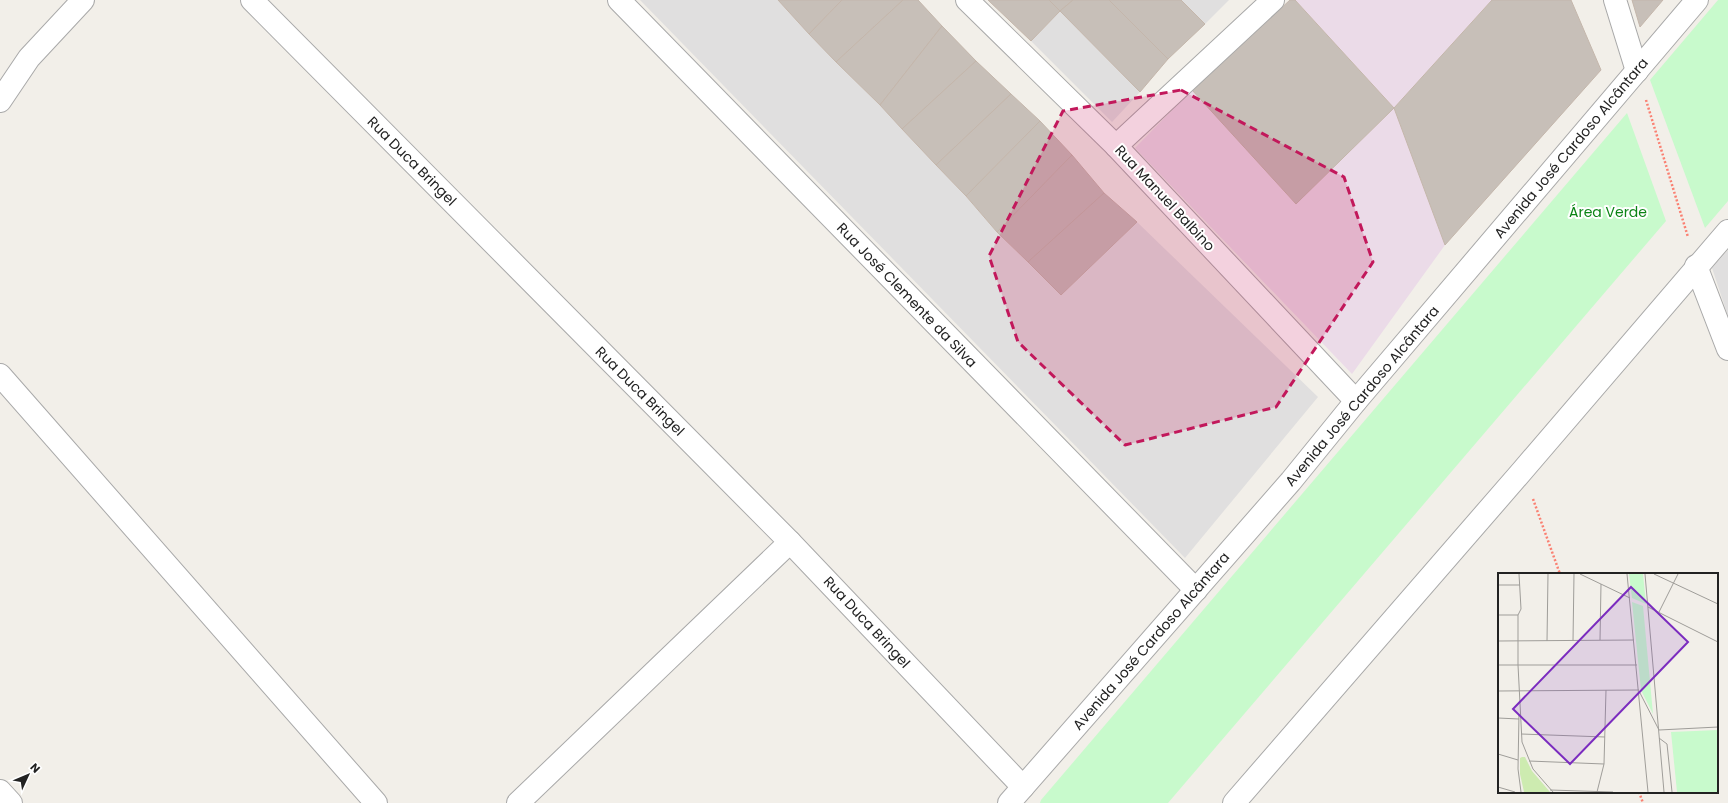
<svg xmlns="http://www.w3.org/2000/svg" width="1728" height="803" viewBox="0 0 1728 803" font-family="Poppins,sans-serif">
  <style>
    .residential { fill: #e0dfdf }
    .industrial { fill: #ebdbe8 }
    .park { fill: #c8facc }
    .building { fill: #c7bfb8; stroke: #c4b6ab }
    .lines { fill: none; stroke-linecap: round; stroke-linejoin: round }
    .minor-casing { stroke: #a9a9a9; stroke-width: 24 }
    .path { stroke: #fa8072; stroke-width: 2.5; stroke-dasharray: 2 2; stroke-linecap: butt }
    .minor { stroke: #fff; stroke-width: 22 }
    .marked { fill: #c2185b; fill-opacity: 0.2; stroke: #c2185b; stroke-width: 3; stroke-dasharray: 8 5; stroke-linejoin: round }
    .labels { text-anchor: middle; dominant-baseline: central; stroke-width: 4; stroke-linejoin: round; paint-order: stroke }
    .street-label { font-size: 14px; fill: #222; stroke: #fff }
    .park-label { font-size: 14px; fill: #0c8416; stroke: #fff }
    .inset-road { fill: none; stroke: #9f9d99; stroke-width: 1 }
    .view { fill: #7b2cbf; fill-opacity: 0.15; stroke: #7b2cbf; stroke-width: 2 }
    .inset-edge { fill: none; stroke: #222; stroke-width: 2 }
  </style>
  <rect width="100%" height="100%" fill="#f2efe9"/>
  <!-- residential -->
  <g class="residential">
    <path d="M640 0H779L836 62 880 105 966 196 997 232 1061 295 1137 222 1318 397 1185 558Z"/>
    <path d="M1181 0H1229L1205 24Z"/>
    <path d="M1060 11 1140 92 1112 122 1031 41Z"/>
    <path d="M1728 250V316L1712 268Z"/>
  </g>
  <!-- industrial -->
  <path class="industrial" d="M1295 0H1492L1394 108 1445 245 1352 374 1135 148 1192 90 1296 204 1394 108Z"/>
  <!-- park -->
  <g class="park">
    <path d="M1718 0H1728V201L1705 228 1650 80Z"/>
    <path d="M1627 113 1666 221 1168 803H1040L1041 800Z"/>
  </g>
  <!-- building -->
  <g class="building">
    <path d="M778 0H842L809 34Z"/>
    <path d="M842 0H903L836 62 809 34Z"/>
    <path d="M903 0H918L942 26 880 105 836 62Z"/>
    <path d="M988 0H1049L1060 11 1031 41Z"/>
    <path d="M1049 0H1073L1060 11Z"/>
    <path d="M1073 0H1109L1168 59 1140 92 1060 11Z"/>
    <path d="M1109 0H1181L1205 24 1168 59Z"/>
    <path d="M1290 0H1295L1394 108 1296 204 1192 90Z"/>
    <path d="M1492 0H1571L1601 70 1445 245 1394 108Z"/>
    <path d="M1632 0H1663L1640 27Z"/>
    <path d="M942 26 976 61 902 129 880 105Z"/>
    <path d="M976 61 1011 94 936 165 902 129Z"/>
    <path d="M1011 94 1040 121 966 196 936 165Z"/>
    <path d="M1040 121 1072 155 997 232 966 196Z"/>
    <path d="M1072 155 1104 193 1028 262 997 232Z"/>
    <path d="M1104 193 1137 222 1061 295 1028 262Z"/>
  </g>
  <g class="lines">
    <!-- minor casing -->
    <g class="minor-casing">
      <g id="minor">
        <path d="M252 0 790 542 1023 787"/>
        <path d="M619 0 1196 590"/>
        <path d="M967 0 1116 146 1356 401"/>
        <path d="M1615 0 1637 71"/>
        <path d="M0 101 29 58 83 0"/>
        <path d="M1116 146 1273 0"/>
        <path d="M1696 266 1728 349"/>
        <path d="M0 375 376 803"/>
        <path d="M0 791 11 803"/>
        <path d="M518 803 790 542"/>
        <path d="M1009 803 1291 481 1356 401 1697 0"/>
        <path d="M1234 803 1523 470 1728 231"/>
      </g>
    </g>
    <!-- path -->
    <g class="path">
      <path d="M1646 100 1688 237"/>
      <path d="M1533 499 1560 574"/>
      <path d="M1639 792 1643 803"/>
    </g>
    <!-- minor -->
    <use href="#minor" class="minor"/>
  </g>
  <!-- marked area -->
  <path class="marked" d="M1181 90 1344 177 1373 262 1276 407 1125 445 1018 342 989 256 1063 111Z"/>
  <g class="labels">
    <!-- street labels -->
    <g class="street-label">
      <text transform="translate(1571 148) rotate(-50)">Avenida José Cardoso Alcântara</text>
      <text transform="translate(412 161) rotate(45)">Rua Duca Bringel</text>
      <text transform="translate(1165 198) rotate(47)">Rua Manuel Balbino</text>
      <text transform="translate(907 295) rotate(46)">Rua José Clemente da Silva</text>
      <text transform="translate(640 391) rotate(45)">Rua Duca Bringel</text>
      <text transform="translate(1362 396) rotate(-50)">Avenida José Cardoso Alcântara</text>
      <text transform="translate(867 622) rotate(47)">Rua Duca Bringel</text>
      <text transform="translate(1151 641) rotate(-49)">Avenida José Cardoso Alcântara</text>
    </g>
    <!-- park labels -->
    <g class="park-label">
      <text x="1608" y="212">Área Verde</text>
    </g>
  </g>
  <!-- overview -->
  <g transform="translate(1498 573)">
    <rect width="220" height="220" fill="#f2efe9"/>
    <path d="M24 184H27L34 198 52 219H26L22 201V185Z" fill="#cdebb0"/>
    <path d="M131 1H145L148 31 134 25ZM134 29 145 33 155 141 143 117ZM220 157V219H179L173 159Z" fill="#c8facc"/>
    <path class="inset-road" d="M21 1 23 36 20 42V92L24 169 35 196 55 219M82 1 132 25M129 1 150 219M147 1 166 219M156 1 220 31M0 12H22M150 34 220 69M161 39 180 1M0 42H20M102 67 103 11M0 68 136 67M49 68 50 1M75 68 76 1M0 92H139M0 118 141 117M142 120 161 157 220 154M21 141 20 196 23 219M0 145 21 146M23 161 107 164M161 165 169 171 174 219M0 181 20 187M31 188 106 191M0 214 17 219M52 217 115 219M99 219 106 191 108 117"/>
    <path class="view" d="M133 14 190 69 72 191 15 136Z"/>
    <rect width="220" height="220" class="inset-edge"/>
  </g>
  <!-- north arrow -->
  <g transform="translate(28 775) rotate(46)" stroke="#ffffff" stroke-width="3" paint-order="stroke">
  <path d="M0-3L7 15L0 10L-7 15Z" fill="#222222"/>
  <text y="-6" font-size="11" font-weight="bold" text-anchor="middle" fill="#222222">N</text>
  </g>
</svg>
